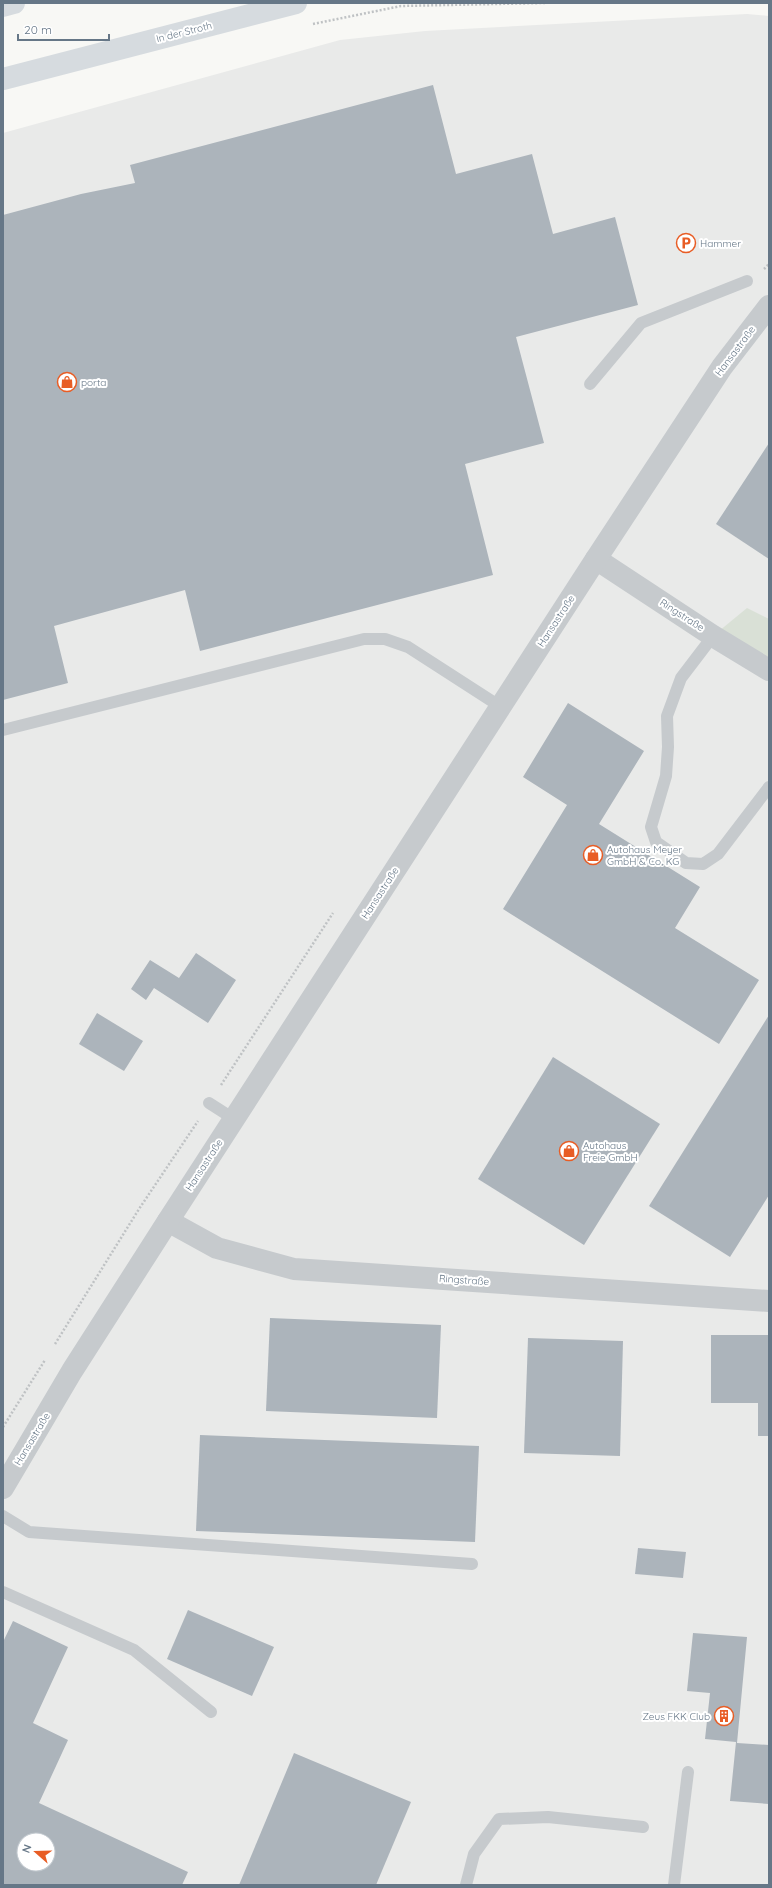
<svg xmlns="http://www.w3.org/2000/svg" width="772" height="1888" viewBox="0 0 772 1888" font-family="Quicksand,sans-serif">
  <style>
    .built { fill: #e9eae9; fill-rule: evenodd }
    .green { fill: #d9e0d6 }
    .building { fill: #acb4bb; fill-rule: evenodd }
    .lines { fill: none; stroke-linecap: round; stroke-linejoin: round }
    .path { stroke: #bfc2c4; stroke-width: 2.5; stroke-dasharray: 2 2; stroke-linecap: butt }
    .lane { stroke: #c6cacd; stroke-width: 12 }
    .street { stroke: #c6cacd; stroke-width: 22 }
    .secondary { stroke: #d6dbdf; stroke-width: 22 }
    .highway { stroke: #d6dbdf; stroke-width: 22 }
    .labels { text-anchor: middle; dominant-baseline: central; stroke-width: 4; stroke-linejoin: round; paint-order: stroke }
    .street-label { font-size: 10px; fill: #667787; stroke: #fff }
    .poi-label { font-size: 10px; fill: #667787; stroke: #fff; text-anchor: start }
  </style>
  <rect width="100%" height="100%" fill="#f8f8f5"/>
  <!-- built -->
  <path class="built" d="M747 14 769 16V1885H3V133L340 40 425 31ZM24 1840H48V1864H24Z"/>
  <!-- green -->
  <path class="green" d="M747 608 769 619V669L713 636Z"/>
  <!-- building -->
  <g class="building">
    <path d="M433 85 456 174 532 154 553 234 615 217 638 305 516 337 544 443 465 464 493 575 200 651 185 590 54 626 68 683 3 700V215L81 194 135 183 130 165Z"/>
    <path d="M769 443V559L716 524Z"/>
    <path d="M568 703 644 751 599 824 700 887 675 928 759 980 719 1044 503 909 567 805 523 777Z"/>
    <path d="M196 953 236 980 208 1023 154 988 146 1000 131 989 150 960 179 978Z"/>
    <path d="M97 1013 143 1041 124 1071 79 1044Z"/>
    <path d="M769 1015V1195L730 1257 649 1206Z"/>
    <path d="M553 1057 660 1124 584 1245 478 1179Z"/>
    <path d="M270 1318 441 1325 437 1418 266 1411Z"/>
    <path d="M711 1335H769V1436H758V1403H711Z"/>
    <path d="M528 1338 623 1341 620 1456 524 1453Z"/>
    <path d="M200 1435 479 1446 475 1542 196 1531Z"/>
    <path d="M638 1548 686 1552 683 1578 635 1574Z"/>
    <path d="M188 1610 274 1647 252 1696 167 1659Z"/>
    <path d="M13 1621 68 1647 33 1723 68 1740 39 1803 188 1872 182 1885H3V1642ZM24 1840H48V1864H24Z"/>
    <path d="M693 1633 747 1637 737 1743 769 1745V1804L730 1801 736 1742 705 1739 710 1693 687 1691Z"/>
    <path d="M294 1753 411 1802 376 1885H239Z"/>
  </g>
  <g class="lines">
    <!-- path -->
    <g class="path">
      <path d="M313 24 401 6 545 3"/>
      <path d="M764 269 769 264"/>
      <path d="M221 1085 333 913"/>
      <path d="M55 1344 139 1209 198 1121"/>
      <path d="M3 1427 45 1360"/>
    </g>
    <!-- lane -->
    <g class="lane">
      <path d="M590 384 641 323 747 281"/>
      <path d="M713 636 681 678 667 716 668 747 666 776 651 827 656 842 686 863 703 864 718 854 769 787"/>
      <path d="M3 730 364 639H385L408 647 501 707"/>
      <path d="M209 1103 234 1119"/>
      <path d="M3 1516 29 1532 472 1564"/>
      <path d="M3 1592 134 1650 211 1712"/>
      <path d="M466 1885 474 1854 499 1819 548 1817 643 1827"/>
      <path d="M674 1885 688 1772"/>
    </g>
    <!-- street -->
    <g class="street">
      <path d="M596 559 713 636 769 670"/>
      <path d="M168 1221 217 1248 294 1269 769 1301"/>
      <path d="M3 1488 72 1371 168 1221 596 559 722 367 769 306"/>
    </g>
    <!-- secondary -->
    <path class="secondary" d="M3 79 296 3"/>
    <!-- highway -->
    <path class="highway" d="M3 6 14 3"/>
  </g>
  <!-- icons -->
  <defs>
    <g id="parking-ring" transform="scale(1)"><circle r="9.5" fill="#fff" stroke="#e85d25" stroke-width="1.5"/><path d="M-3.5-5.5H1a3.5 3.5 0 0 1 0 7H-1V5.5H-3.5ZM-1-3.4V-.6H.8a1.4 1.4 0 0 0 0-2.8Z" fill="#e85d25"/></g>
    <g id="shop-ring" transform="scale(1)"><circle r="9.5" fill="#fff" stroke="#e85d25" stroke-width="1.5"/><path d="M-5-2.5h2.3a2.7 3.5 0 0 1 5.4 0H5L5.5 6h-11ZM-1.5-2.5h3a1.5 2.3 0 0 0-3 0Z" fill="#e85d25"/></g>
    <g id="building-ring" transform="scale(1)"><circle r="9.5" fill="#fff" stroke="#e85d25" stroke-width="1.5"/><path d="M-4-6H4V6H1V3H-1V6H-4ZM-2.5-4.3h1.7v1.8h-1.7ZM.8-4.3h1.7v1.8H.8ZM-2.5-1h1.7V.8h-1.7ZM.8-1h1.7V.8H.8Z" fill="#e85d25"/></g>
  </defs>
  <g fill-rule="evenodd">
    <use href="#parking-ring" x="686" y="243"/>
    <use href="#shop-ring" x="67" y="382"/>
    <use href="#shop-ring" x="593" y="855"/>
    <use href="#shop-ring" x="569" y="1151"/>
    <use href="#building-ring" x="724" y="1716"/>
  </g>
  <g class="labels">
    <!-- street labels -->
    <g class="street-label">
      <text transform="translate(184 32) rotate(-14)">In der Stroth</text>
      <text transform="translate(735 351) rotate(-53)">Hansastraße</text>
      <text transform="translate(682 615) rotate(33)">Ringstraße</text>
      <text transform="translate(556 621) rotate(-57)">Hansastraße</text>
      <text transform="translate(380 893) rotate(-57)">Hansastraße</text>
      <text transform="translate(204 1165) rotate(-57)">Hansastraße</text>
      <text transform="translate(464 1280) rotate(4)">Ringstraße</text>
      <text transform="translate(32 1439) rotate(-59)">Hansastraße</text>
    </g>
    <!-- poi labels -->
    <g class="poi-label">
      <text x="700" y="243">Hammer</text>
      <text x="81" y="382">porta</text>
      <text x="607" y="849">Autohaus Meyer<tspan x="607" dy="12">GmbH &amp; Co. KG</tspan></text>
      <text x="583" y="1145">Autohaus<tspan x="583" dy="12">Freie GmbH</tspan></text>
      <text x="710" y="1716" text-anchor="end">Zeus FKK Club</text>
    </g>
  </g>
  <!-- border -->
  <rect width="772" height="1888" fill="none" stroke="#667787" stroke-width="8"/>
  <!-- north arrow -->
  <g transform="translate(36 1852) rotate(290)"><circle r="19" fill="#ffffff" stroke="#c2c9cf"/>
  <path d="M0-3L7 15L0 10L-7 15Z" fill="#e85d25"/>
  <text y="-6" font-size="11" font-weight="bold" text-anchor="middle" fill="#667787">N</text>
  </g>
  <!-- scale -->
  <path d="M18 34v6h91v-6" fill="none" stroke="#667787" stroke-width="2"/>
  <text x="24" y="34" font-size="12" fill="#667787" stroke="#ffffff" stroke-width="3" paint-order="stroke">20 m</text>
</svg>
